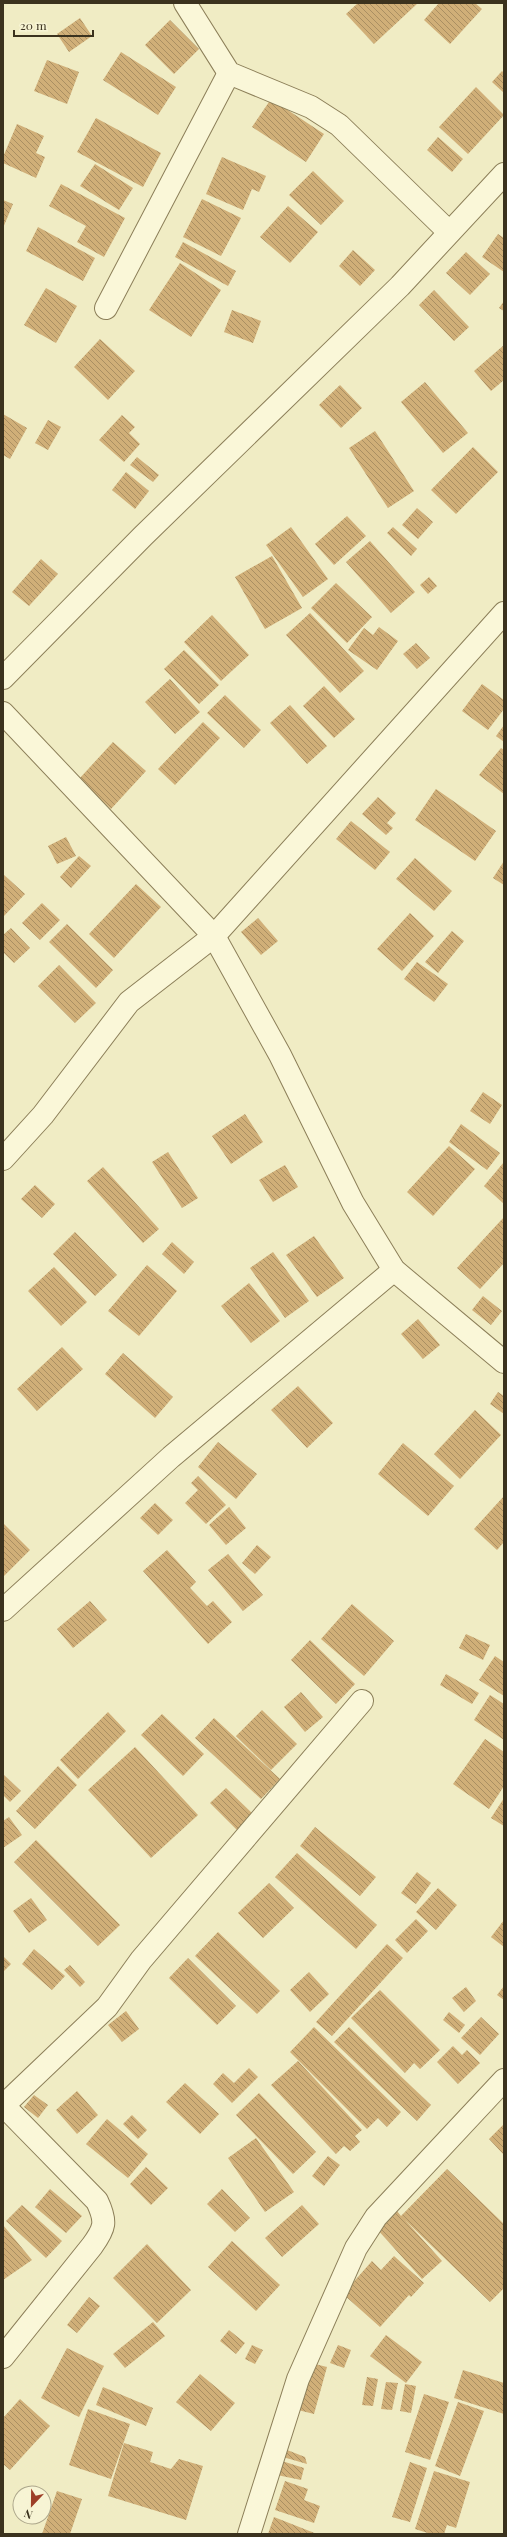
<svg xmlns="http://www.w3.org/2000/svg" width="507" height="2537" viewBox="0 0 507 2537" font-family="'Playfair Display',serif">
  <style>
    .building { fill: url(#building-back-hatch) }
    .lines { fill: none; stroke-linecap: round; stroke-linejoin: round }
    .minor-casing { stroke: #8c7f59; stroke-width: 24 }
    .minor { stroke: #faf7d8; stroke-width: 22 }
  </style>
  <defs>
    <pattern id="building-back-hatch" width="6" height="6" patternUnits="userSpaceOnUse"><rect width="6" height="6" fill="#d0af78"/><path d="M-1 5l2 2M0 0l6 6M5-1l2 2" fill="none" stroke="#aa8f62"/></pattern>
  </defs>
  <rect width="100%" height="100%" fill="#f0ecc4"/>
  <!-- building -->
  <g class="building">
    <path d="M358 3H418L374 44 346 14Z"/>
    <path d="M439 3H475L482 9 450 44 424 20Z"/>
    <path d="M80 18 92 36 69 52 57 34Z"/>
    <path d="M170 20 199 49 174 74 145 45Z"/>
    <path d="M121 52 176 87 158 115 103 80Z"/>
    <path d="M47 60 79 72 67 104 34 91Z"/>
    <path d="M502 71 504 73V93L492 82Z"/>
    <path d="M476 87 504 115 468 154 439 127Z"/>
    <path d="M271 99 324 134 306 162 252 127Z"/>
    <path d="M96 118 161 153 143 187 77 152Z"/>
    <path d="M17 124 44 136 36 153 45 157 36 178 3 163V157Z"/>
    <path d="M438 137 463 159 452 172 427 150Z"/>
    <path d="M222 157 266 176 259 192 252 189 243 210 206 194Z"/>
    <path d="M95 164 133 188 119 210 80 186Z"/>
    <path d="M313 171 344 201 321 225 289 195Z"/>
    <path d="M61 184 125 218 104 257 77 242 86 226 49 206Z"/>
    <path d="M202 199 241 218 221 256 183 237Z"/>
    <path d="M3 200 13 204 3 228Z"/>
    <path d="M288 206 318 232 290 263 260 237Z"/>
    <path d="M38 227 95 258 83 281 26 251Z"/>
    <path d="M498 234 504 238V272L482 257Z"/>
    <path d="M183 242 236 271 228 286 175 257Z"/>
    <path d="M353 250 375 270 360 286 339 266Z"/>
    <path d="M466 252 490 274 470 295 446 273Z"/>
    <path d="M180 263 221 290 191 337 149 310Z"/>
    <path d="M46 288 77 306 56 343 24 325Z"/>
    <path d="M434 290 469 327 454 341 419 305Z"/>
    <path d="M504 301V311L499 308Z"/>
    <path d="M232 310 261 321 253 343 224 332Z"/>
    <path d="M100 339 135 371 108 400 74 367Z"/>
    <path d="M504 345V380L491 391 474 371Z"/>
    <path d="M425 382 468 433 443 453 401 402Z"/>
    <path d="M340 385 362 408 341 428 319 405Z"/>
    <path d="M3 414 27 428 10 459 3 455Z"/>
    <path d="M122 415 135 427 129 433 140 444 124 462 99 440Z"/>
    <path d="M48 420 61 427 48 450 35 443Z"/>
    <path d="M375 431 414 491 388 508 349 448Z"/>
    <path d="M473 447 498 472 456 514 431 490Z"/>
    <path d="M137 457 159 475 153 482 130 465Z"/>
    <path d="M126 472 149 491 135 509 112 490Z"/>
    <path d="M417 508 433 522 418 539 402 525Z"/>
    <path d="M347 516 366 536 334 565 315 544Z"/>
    <path d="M291 527 328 579 303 597 266 545Z"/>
    <path d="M393 527 417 549 411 556 387 533Z"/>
    <path d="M370 541 415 592 391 613 346 562Z"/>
    <path d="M272 556 302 608 265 629 235 577Z"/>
    <path d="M41 559 58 574 29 606 12 592Z"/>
    <path d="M429 577 437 586 428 594 420 585Z"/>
    <path d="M336 583 372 617 347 643 311 608Z"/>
    <path d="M310 613 364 671 340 693 286 635Z"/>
    <path d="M212 615 249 655 221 681 184 642Z"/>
    <path d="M379 627 398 641 377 670 348 650 364 628 373 635Z"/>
    <path d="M416 643 430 658 417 669 403 654Z"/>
    <path d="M184 650 219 685 199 704 164 669Z"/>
    <path d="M170 679 200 712 175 734 145 702Z"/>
    <path d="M482 684 504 700V709L488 730 462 711Z"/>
    <path d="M324 686 355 719 334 738 303 706Z"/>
    <path d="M225 695 261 730 244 748 207 713Z"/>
    <path d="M290 705 327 746 307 764 270 723Z"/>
    <path d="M203 722 220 738 175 785 158 769Z"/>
    <path d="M504 725V742L496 736Z"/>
    <path d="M113 742 146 771 111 809 79 779Z"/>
    <path d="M501 748 504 750V794L479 775Z"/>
    <path d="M436 789 496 831 475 861 415 820Z"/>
    <path d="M378 797 396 813 387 823 393 828 386 835 362 814Z"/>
    <path d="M351 821 390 852 375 870 336 839Z"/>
    <path d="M66 837 76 856 57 864 48 846Z"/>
    <path d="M79 856 91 866 71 888 60 877Z"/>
    <path d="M415 858 452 891 434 911 396 879Z"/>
    <path d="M504 861V885L493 878Z"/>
    <path d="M3 874 25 894 3 917Z"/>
    <path d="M136 884 161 907 114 958 89 934Z"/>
    <path d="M42 903 60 920 40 940 22 923Z"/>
    <path d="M410 913 434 936 402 971 377 949Z"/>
    <path d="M258 918 278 941 261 955 241 932Z"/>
    <path d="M67 924 113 970 96 988 49 942Z"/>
    <path d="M11 928 30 948 14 963 3 952V935Z"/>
    <path d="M452 931 464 941 438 973 425 962Z"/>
    <path d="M417 962 448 984 434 1002 404 979Z"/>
    <path d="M59 965 96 1003 75 1023 38 986Z"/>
    <path d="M483 1092 502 1105 490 1124 470 1111Z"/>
    <path d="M245 1114 263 1142 231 1164 212 1136Z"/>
    <path d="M461 1124 500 1153 487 1170 449 1142Z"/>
    <path d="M449 1146 475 1169 433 1216 407 1192Z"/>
    <path d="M168 1152 198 1198 182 1208 152 1162Z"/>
    <path d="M504 1162V1204L484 1186Z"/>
    <path d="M285 1165 298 1187 273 1202 259 1180Z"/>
    <path d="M103 1167 159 1229 143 1243 87 1181Z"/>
    <path d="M35 1185 55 1204 42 1218 21 1199Z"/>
    <path d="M504 1217V1263L480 1289 457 1268Z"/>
    <path d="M75 1232 117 1275 95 1296 53 1254Z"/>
    <path d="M314 1236 344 1278 317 1297 286 1255Z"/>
    <path d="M172 1242 194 1262 184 1274 162 1254Z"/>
    <path d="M273 1252 309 1301 285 1318 250 1268Z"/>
    <path d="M147 1265 177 1291 139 1336 108 1311Z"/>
    <path d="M54 1267 87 1302 61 1326 28 1291Z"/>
    <path d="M249 1283 280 1321 251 1343 221 1306Z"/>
    <path d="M483 1296 502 1311 491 1325 472 1310Z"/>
    <path d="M418 1319 440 1345 423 1359 401 1334Z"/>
    <path d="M62 1347 83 1369 37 1411 17 1389Z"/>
    <path d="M123 1353 173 1397 155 1418 105 1374Z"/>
    <path d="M298 1386 333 1423 307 1448 271 1410Z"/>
    <path d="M498 1392 504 1396V1414L490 1404Z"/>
    <path d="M475 1410 501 1435 460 1479 434 1454Z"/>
    <path d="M218 1442 257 1474 236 1499 198 1467Z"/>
    <path d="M403 1443 454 1486 428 1516 378 1474Z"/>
    <path d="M198 1476 226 1505 206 1524 185 1503 198 1490 191 1483Z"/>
    <path d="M504 1496V1542L497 1550 474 1529Z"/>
    <path d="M155 1503 173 1520 158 1535 140 1518Z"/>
    <path d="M229 1507 246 1528 226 1545 209 1525Z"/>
    <path d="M3 1523 30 1550 3 1577Z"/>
    <path d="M257 1545 271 1557 255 1574 242 1563Z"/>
    <path d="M167 1550 196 1582 190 1588 207 1606 213 1601 232 1622 208 1644 143 1571Z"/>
    <path d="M228 1554 263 1595 243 1611 208 1570Z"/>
    <path d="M90 1601 107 1620 73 1648 57 1629Z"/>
    <path d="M352 1604 394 1641 364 1676 321 1639Z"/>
    <path d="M466 1634 490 1645 483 1660 459 1648Z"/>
    <path d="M310 1640 355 1684 336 1704 291 1660Z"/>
    <path d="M495 1656 504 1662V1696L479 1680Z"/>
    <path d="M446 1674 479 1693 472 1704 440 1685Z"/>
    <path d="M301 1692 323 1717 305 1732 284 1707Z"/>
    <path d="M490 1695 504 1704V1740L474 1720Z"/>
    <path d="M262 1710 297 1744 271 1770 236 1736Z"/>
    <path d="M108 1712 126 1731 78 1779 60 1760Z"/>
    <path d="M162 1714 204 1754 183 1776 141 1735Z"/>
    <path d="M214 1718 280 1779 261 1799 195 1738Z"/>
    <path d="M485 1739 504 1752V1786L489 1809 453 1784Z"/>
    <path d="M135 1747 198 1815 151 1858 88 1790Z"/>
    <path d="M58 1766 77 1785 35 1829 16 1811Z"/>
    <path d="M3 1774 21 1791 10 1802 3 1795Z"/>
    <path d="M226 1788 254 1815 238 1831 210 1803Z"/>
    <path d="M504 1798V1826L491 1818Z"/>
    <path d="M9 1817 22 1835 3 1848V1821Z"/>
    <path d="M315 1827 376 1877 360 1896 300 1846Z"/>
    <path d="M36 1840 120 1925 98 1946 14 1862Z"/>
    <path d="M297 1853 377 1925 356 1949 275 1877Z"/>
    <path d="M417 1872 431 1883 416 1904 401 1893Z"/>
    <path d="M269 1883 294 1908 263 1938 238 1913Z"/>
    <path d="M438 1888 457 1905 436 1930 416 1912Z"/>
    <path d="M31 1898 47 1920 29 1933 13 1911Z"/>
    <path d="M416 1919 428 1931 407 1953 395 1940Z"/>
    <path d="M504 1920V1947L491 1937Z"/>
    <path d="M218 1932 280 1991 257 2014 195 1956Z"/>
    <path d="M387 1944 403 1958 332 2036 316 2022Z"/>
    <path d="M34 1949 65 1976 52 1990 22 1964Z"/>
    <path d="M3 1956 11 1964 3 1972Z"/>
    <path d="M188 1958 236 2006 217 2025 169 1978Z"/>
    <path d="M70 1965 85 1982 80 1987 64 1970Z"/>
    <path d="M309 1972 329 1994 310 2012 290 1990Z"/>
    <path d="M504 1986V2000L497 1995Z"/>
    <path d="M466 1987 476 2001 464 2012 452 1998Z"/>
    <path d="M380 1990 440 2050 420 2069 414 2063 405 2073 351 2018Z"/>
    <path d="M126 2011 139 2029 122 2042 108 2025Z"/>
    <path d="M449 2012 465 2025 459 2033 443 2020Z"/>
    <path d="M481 2017 499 2034 480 2055 461 2038Z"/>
    <path d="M314 2027 401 2112 387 2127 378 2118 367 2129 290 2052Z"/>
    <path d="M349 2027 431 2105 417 2121 334 2042Z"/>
    <path d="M453 2046 462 2055 467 2050 480 2063 458 2084 437 2062Z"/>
    <path d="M298 2061 362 2130 355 2136 360 2142 350 2151 344 2146 336 2154 271 2085Z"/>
    <path d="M249 2068 258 2077 232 2103 213 2084 223 2073 234 2083Z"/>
    <path d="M185 2083 219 2114 200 2134 166 2102Z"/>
    <path d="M77 2091 98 2115 77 2134 56 2110Z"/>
    <path d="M259 2093 316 2152 293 2174 236 2115Z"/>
    <path d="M34 2095 48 2105 38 2118 24 2107Z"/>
    <path d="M132 2115 147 2130 138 2139 123 2124Z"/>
    <path d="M107 2119 148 2154 128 2178 86 2144Z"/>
    <path d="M504 2124V2155L489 2139Z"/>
    <path d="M256 2138 294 2192 265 2212 228 2158Z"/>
    <path d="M328 2156 340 2165 324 2186 312 2176Z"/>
    <path d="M146 2167 168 2188 151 2205 130 2184Z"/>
    <path d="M447 2169 504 2224V2288L490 2302 405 2220 442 2261 422 2279 376 2228 397 2211 401 2216Z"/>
    <path d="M50 2189 82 2216 66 2233 35 2207Z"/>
    <path d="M222 2189 250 2218 235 2232 207 2204Z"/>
    <path d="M22 2205 62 2241 46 2258 6 2221Z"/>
    <path d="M302 2205 319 2224 282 2257 265 2238Z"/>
    <path d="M3 2225 32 2260 3 2280Z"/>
    <path d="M232 2241 280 2285 256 2311 208 2267Z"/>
    <path d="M147 2244 191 2290 157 2323 113 2278Z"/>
    <path d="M394 2256 424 2283 411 2297 409 2295 380 2327 343 2294 372 2261 381 2270Z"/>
    <path d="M89 2297 100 2306 77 2333 67 2325Z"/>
    <path d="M153 2322 165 2336 125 2368 113 2354Z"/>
    <path d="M229 2330 245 2343 236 2354 220 2341Z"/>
    <path d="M386 2335 422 2362 406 2383 370 2356Z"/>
    <path d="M252 2345 263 2350 255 2364 245 2359Z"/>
    <path d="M338 2345 351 2350 344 2368 330 2363Z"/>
    <path d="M67 2348 104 2366 79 2417 41 2398Z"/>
    <path d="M307 2362 327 2367 314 2414 294 2409Z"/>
    <path d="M463 2370 504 2383V2414L454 2398Z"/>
    <path d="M200 2374 235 2403 211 2431 176 2402Z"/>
    <path d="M367 2377 378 2379 373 2406 362 2405Z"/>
    <path d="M386 2382 398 2383 392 2410 381 2409Z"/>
    <path d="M405 2384 416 2386 411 2413 400 2411Z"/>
    <path d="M103 2387 153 2408 146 2426 96 2405Z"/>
    <path d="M424 2394 449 2402 430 2460 405 2452Z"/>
    <path d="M20 2399 50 2426 10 2470 3 2464V2418Z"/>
    <path d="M458 2402 484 2411 460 2476 435 2466Z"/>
    <path d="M88 2409 130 2424 111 2479 69 2465Z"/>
    <path d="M124 2443 153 2452 150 2462 171 2469 179 2459 203 2466 186 2520 108 2496Z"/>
    <path d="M277 2446 305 2457 307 2464 276 2455Z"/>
    <path d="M282 2461 304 2468 301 2480 277 2475Z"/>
    <path d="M410 2462 427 2468 410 2522 392 2517Z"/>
    <path d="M434 2471 470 2482 456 2528 447 2525 444 2534H431L415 2529Z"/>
    <path d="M285 2481 308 2489 304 2500 320 2506 314 2523 275 2510Z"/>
    <path d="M57 2491 82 2499 70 2534H42Z"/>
    <path d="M274 2517 317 2534H268Z"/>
  </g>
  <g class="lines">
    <!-- minor casing -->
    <g class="minor-casing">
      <g id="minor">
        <path d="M185 3 229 73 311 107 339 125 449 232"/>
        <path d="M106 308 229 73"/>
        <path d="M3 678 143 536 400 286 504 174"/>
        <path d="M3 713 214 936 280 1055 353 1203 394 1270 504 1362"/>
        <path d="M3 1159 43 1115 129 1002 214 936 504 613"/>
        <path d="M3 1610 171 1457 394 1270"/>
        <path d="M3 2105 97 2201C107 2222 105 2228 92 2246L3 2357"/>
        <path d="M3 2106 107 2007 141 1960 362 1701"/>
        <path d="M249 2534 298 2379 356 2248 376 2217 504 2080"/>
      </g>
    </g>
    <!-- minor -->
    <use href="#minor" class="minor"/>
  </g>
  <!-- border -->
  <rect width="507" height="2537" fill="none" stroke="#3b321e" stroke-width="8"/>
  <!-- north arrow -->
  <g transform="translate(32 2505) rotate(202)"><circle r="19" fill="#f7f4d4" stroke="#aca68b"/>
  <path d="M0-3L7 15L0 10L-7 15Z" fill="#9d3e26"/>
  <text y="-6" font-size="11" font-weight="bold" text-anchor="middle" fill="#3b321e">N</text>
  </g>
  <!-- scale -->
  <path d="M14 30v6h79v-6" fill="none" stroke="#3b321e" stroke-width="2"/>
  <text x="20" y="30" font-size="12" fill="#3b321e" stroke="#f7f4d4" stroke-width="3" paint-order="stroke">20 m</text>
</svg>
